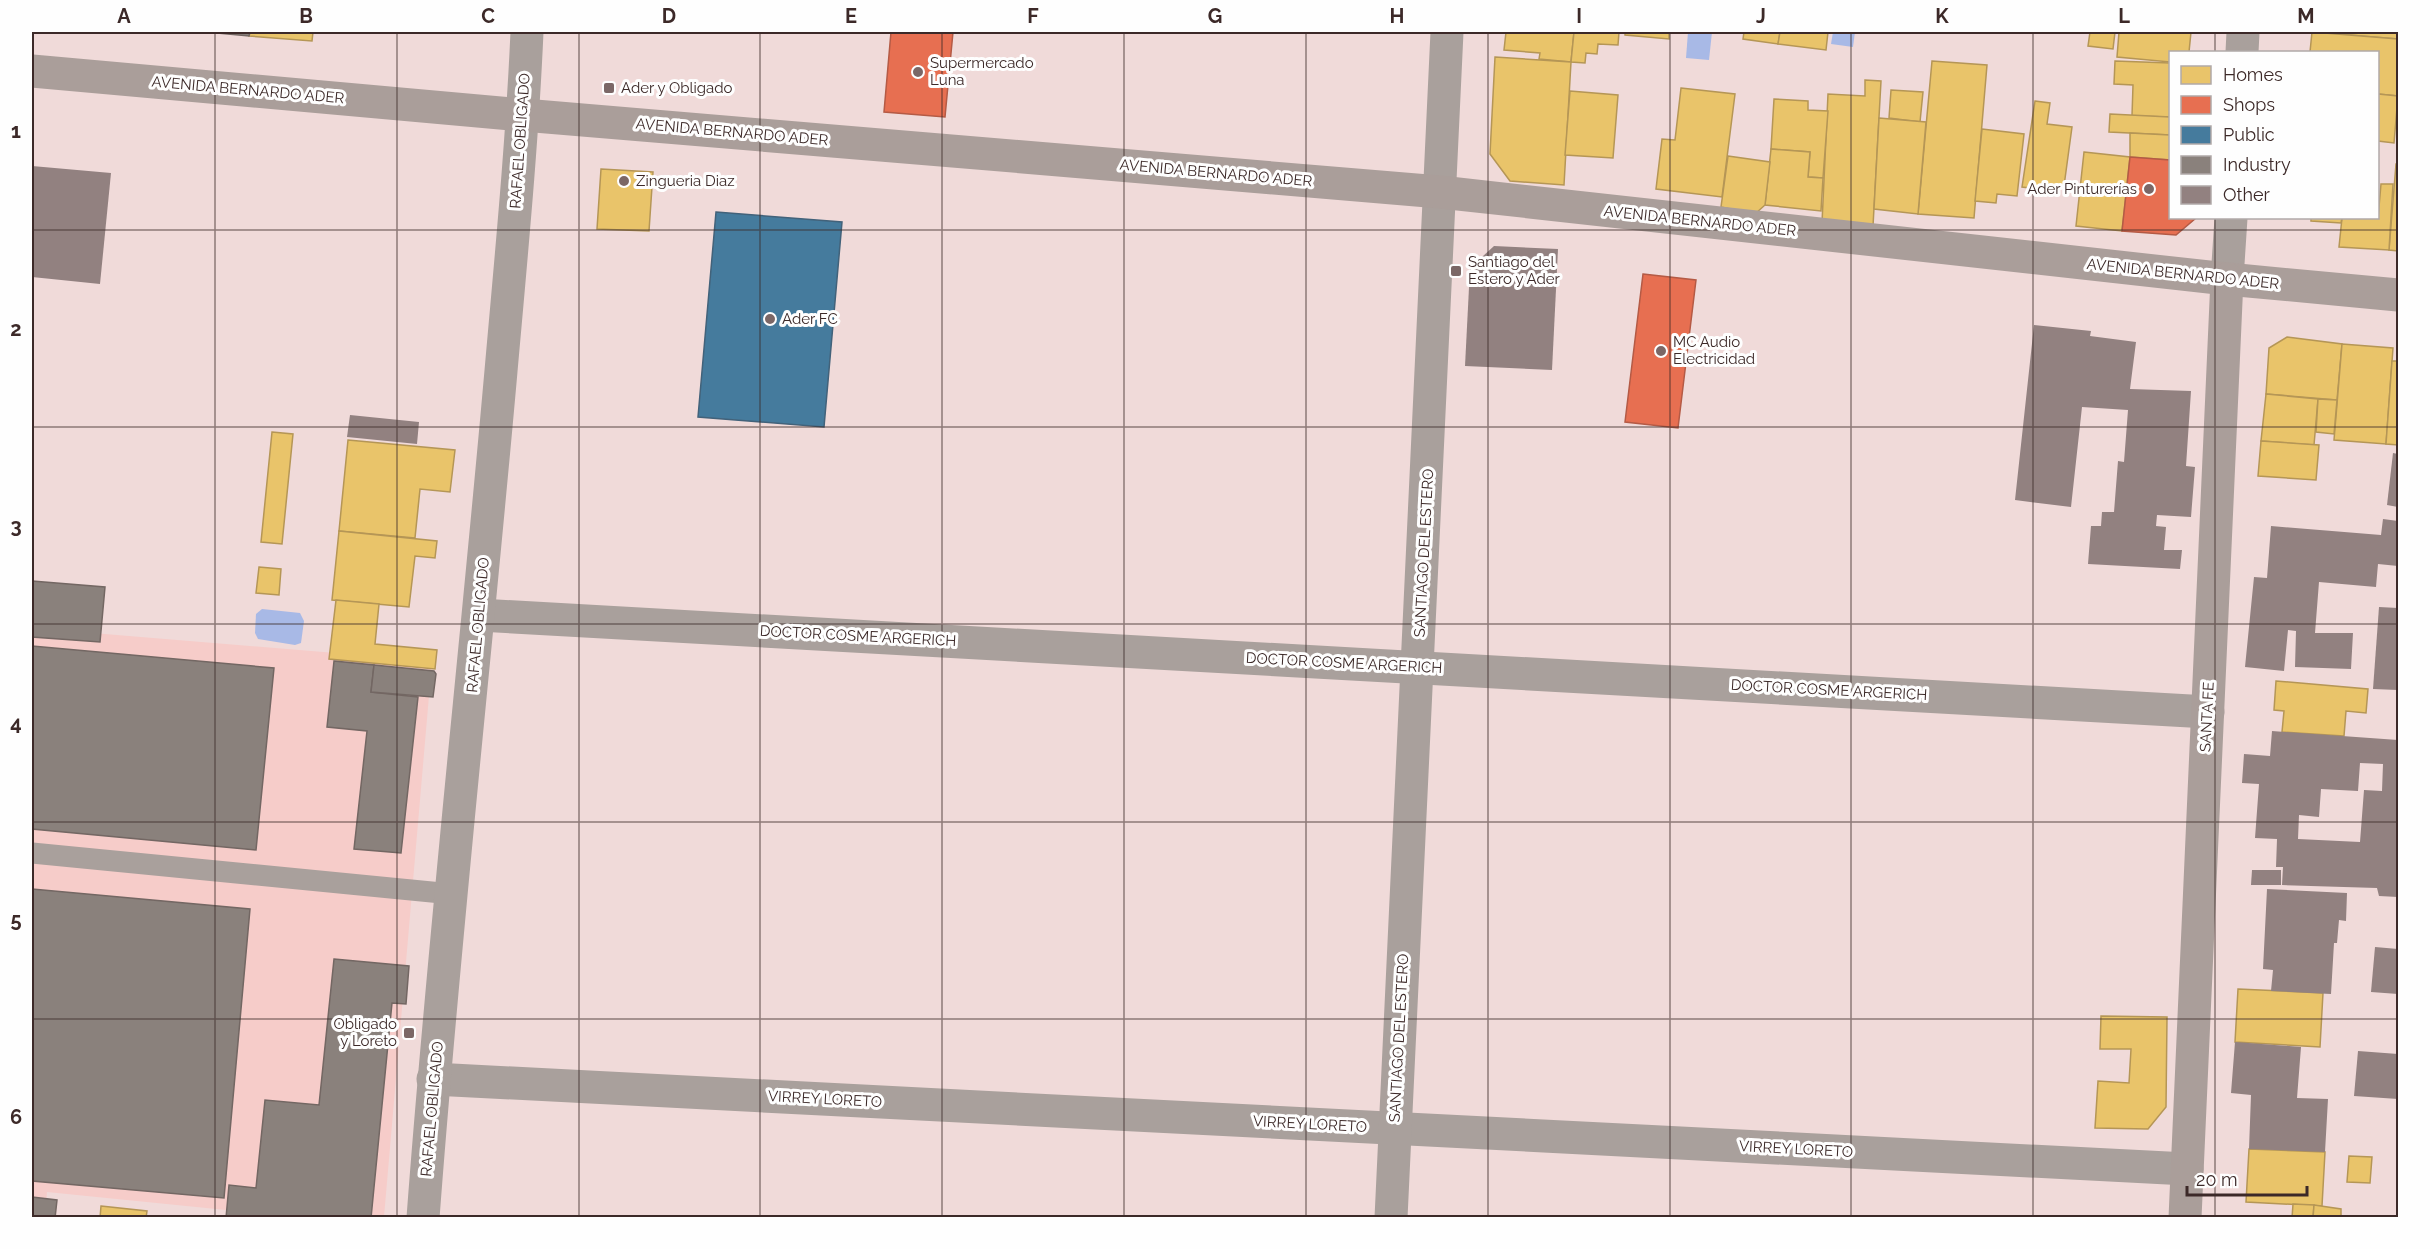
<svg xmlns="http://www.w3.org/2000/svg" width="2430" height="1249" viewBox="0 0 2430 1249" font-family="Raleway,sans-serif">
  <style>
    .built { fill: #f6ccc9 }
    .water { fill: #a8b9e6 }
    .homes { fill: #e9c46a; stroke: #b59656; stroke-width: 1.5 }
    .shops { fill: #e76f51; stroke: #b45a45; stroke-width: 1.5 }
    .public { fill: #457b9d; stroke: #42627a; stroke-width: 1.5 }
    .industry { fill: #8a817c; stroke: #736763; stroke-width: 1.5 }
    .building { fill: #928180; fill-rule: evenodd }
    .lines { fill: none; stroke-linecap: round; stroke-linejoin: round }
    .lane { stroke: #a9a09c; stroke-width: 21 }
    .street { stroke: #a9a09c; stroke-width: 33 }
    .secondary { stroke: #aa9e9a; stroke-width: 33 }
    .grid { fill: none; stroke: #3c2928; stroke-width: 1.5; stroke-opacity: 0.55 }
    .poi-dot { fill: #7b6766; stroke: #fefefe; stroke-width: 2 }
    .labels { text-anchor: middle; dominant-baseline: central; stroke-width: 6; stroke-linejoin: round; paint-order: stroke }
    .poi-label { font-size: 15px; fill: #3c2928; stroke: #fefefe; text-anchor: start }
    .street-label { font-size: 15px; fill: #3c2928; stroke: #fefefe }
    .neatline { fill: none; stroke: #3c2928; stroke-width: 2 }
    .grid-label { font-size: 20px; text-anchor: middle; font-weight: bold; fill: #3c2928 }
  </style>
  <rect width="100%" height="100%" fill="#f0dad9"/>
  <!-- built -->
  <path class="built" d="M32 628 432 661 384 1217H296L47 1192 45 1217H32Z"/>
  <!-- water -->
  <g class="water">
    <path d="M1688 32H1712L1709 60 1686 58Z"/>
    <path d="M1833 32H1855L1853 47 1831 44Z"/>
    <path d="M262 609 300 613 304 621 301 643 295 645 258 639 255 633 256 614Z"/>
  </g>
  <!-- homes -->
  <g class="homes">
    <path d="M250 32H313L312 41 249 36Z"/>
    <path d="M1506 32H1574L1571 62 1539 59 1540 53 1504 50Z"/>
    <path d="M1574 32H1619L1618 45 1598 44 1597 54 1586 53 1585 63 1571 62Z"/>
    <path d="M1625 32H1669V39L1625 35Z"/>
    <path d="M1744 32H1780L1778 44 1743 39Z"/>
    <path d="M1780 32H1828L1826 50 1778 44Z"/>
    <path d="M2090 32H2115L2113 49 2088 46Z"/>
    <path d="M2119 32H2191L2189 52H2170V62L2117 57Z"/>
    <path d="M2303 32H2398V39L2312 32Z"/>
    <path d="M2312 32 2398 39V96L2378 94V52H2310Z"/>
    <path d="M1495 57 1571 62 1564 185 1510 181 1490 154Z"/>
    <path d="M1932 61 1987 65 1974 218 1918 214Z"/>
    <path d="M2115 61 2170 63V117L2132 116 2133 85 2114 84Z"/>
    <path d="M1865 80 1881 81 1873 226 1822 223 1828 94 1865 96Z"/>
    <path d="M1681 88 1735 94 1722 197 1656 189 1662 139 1675 140Z"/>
    <path d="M1891 90 1923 92 1920 122 1889 118Z"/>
    <path d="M1570 91 1618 95 1613 158 1565 155Z"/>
    <path d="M2378 94 2398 96 2394 143 2378 141Z"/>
    <path d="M1774 99 1808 101V110L1828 111 1823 178 1808 177 1810 152 1771 149Z"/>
    <path d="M2035 101 2050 103 2047 124 2072 127 2064 186 2047 184 2046 190 2022 187Z"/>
    <path d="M2110 114 2170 117V135L2109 132Z"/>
    <path d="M1879 118 1926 122 1918 214 1874 209Z"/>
    <path d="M1982 129 2024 134 2017 196 1997 194 1996 203 1975 201Z"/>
    <path d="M2130 133 2170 135V160L2130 157Z"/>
    <path d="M1771 149 1810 152 1808 177 1823 178 1821 211 1765 205Z"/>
    <path d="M2084 152 2130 157 2122 231 2076 226Z"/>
    <path d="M1728 156 1770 162 1765 205 1755 214 1721 207Z"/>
    <path d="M2396 164H2398V251L2389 250Z"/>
    <path d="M601 169 653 172 649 231 597 229Z"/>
    <path d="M2381 184H2393L2389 250 2339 247 2342 218H2378Z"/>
    <path d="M2311 218H2342L2341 223 2311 221Z"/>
    <path d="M2287 337 2342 344 2337 400 2266 394 2269 348Z"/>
    <path d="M2342 344 2393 348 2386 444 2334 440Z"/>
    <path d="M2392 361H2398V445L2386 444Z"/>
    <path d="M2266 394 2318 399 2314 445 2261 441Z"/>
    <path d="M2318 399 2337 400 2334 434 2316 432Z"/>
    <path d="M272 432 293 434 282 544 261 542Z"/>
    <path d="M348 440 455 450 450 492 420 489 415 538 339 531Z"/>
    <path d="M2261 441 2319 445 2316 480 2258 476Z"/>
    <path d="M339 531 437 541 435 558 415 556 409 607 332 600Z"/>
    <path d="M259 567 281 569 279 595 256 593Z"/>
    <path d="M336 600 379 604 375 644 437 650 435 669 329 659Z"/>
    <path d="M2276 681 2368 689 2366 713 2346 711 2344 736 2282 732 2284 711 2274 710Z"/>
    <path d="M2238 989 2323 993 2320 1047 2235 1042Z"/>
    <path d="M2101 1016 2167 1017 2166 1107 2148 1129 2095 1128 2098 1081 2129 1083 2131 1049H2100Z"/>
    <path d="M2249 1149 2325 1152 2322 1206 2246 1202Z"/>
    <path d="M2349 1156 2372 1157 2370 1183 2347 1182Z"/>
    <path d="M2293 1204 2314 1205 2313 1218H2292Z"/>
    <path d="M2314 1205 2341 1209V1218H2313Z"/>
    <path d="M101 1206 147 1211 146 1218H100Z"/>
  </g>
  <!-- shops -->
  <g class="shops">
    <path d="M891 32H953L945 117 884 112Z"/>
    <path d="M2130 157 2170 160V218H2196L2176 235 2122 231Z"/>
    <path d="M1643 274 1696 280 1678 428 1625 422Z"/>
  </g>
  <!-- public -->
  <path class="public" d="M716 212 842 222 824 427 698 417Z"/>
  <!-- industry -->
  <g class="industry">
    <path d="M206 32H250L249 36Z"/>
    <path d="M32 581 105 587 100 642 32 637Z"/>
    <path d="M32 646 274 668 256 850 32 829Z"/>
    <path d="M334 661 374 665 371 692 418 697 401 853 354 849 367 731 327 727Z"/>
    <path d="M374 665 434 671 436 674 433 697 371 692Z"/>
    <path d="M32 889 250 909 224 1198 32 1181Z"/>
    <path d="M334 959 409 966 406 1004 392 1003 371 1218H226L229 1185 256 1188 265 1100 319 1105Z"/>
    <path d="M32 1197 57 1200 55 1218H32Z"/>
  </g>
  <!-- building -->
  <g class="building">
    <path d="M32 166 111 173 100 284 32 277Z"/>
    <path d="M1494 246 1558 249 1552 370 1465 366 1470 268Z"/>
    <path d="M2034 325 2091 331 2090 336 2136 342 2130 389 2191 391 2186 466 2195 467 2191 517 2157 515 2156 526 2166 527 2164 550H2182L2180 569 2088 564 2091 526H2101L2102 512H2114L2118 461 2124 462 2128 410 2082 407 2071 507 2015 500Z"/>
    <path d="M350 415 419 422 417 444 347 437Z"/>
    <path d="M2393 453 2398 454V507L2387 505Z"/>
    <path d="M2383 519 2398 521V566L2378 564 2376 587 2319 582 2315 633H2353L2351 669 2295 667 2296 631 2288 630 2284 671 2245 667 2254 577 2267 578 2271 526 2381 535Z"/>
    <path d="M2379 607 2398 608V690L2373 689Z"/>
    <path d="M2272 731 2398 740V897L2379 896 2377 888 2282 885 2283 867H2276L2277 839 2255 838 2259 784 2242 783 2244 754 2270 756ZM2360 763 2383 764 2382 791 2364 790 2360 842 2298 839 2299 815 2319 817 2321 789 2358 791Z"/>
    <path d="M2252 870H2281V885H2251Z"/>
    <path d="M2267 889 2347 893 2346 921 2339 920 2337 943H2334L2331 994 2271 991 2273 970 2263 969Z"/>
    <path d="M2375 947 2398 949V994L2371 992Z"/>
    <path d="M2235 1042 2301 1047 2297 1098 2328 1099 2325 1152 2249 1149 2251 1095 2231 1093Z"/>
    <path d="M2358 1051 2398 1054V1099L2354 1096Z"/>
  </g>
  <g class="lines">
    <!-- lane -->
    <path class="lane" d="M32 853 452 894"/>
    <!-- street -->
    <g class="street">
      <path d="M2242 52 2243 32"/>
      <path d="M2227 279 2231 218"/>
      <path d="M479 615 2208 712"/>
      <path d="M433 1079 2187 1169"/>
      <path d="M423 1218C444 935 476 654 501 371 511 258 522 145 527 32"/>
      <path d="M1391 1218 1447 32"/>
    </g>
    <!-- secondary -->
    <g class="secondary">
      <path d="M32 71 523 115 1440 192 2227 279 2398 295"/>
      <path d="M2185 1218 2227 279"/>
    </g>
  </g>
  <!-- grid -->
  <path class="grid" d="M215 32V1218M397 32V1218M579 32V1218M760 32V1218M942 32V1218M1124 32V1218M1306 32V1218M1488 32V1218M1670 32V1218M1851 32V1218M2033 32V1218M2215 32V52M2215 218V1218M32 230H2398M32 427H2398M32 624H2398M32 822H2398M32 1019H2398"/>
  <!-- markers -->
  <g class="poi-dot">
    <circle cx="918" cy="72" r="6"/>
    <rect x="603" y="82" width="12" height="12" rx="3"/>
    <circle cx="624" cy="181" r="6"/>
    <circle cx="2149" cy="189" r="6"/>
    <rect x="1450" y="265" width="12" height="12" rx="3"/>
    <circle cx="770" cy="319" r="6"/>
    <circle cx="1661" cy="351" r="6"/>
    <rect x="403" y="1027" width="12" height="12" rx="3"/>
  </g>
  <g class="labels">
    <!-- poi labels -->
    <g class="poi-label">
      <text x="930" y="63">Supermercado<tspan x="930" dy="17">Luna</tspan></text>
      <text x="621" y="88">Ader y Obligado</text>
      <text x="636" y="181">Zingueria Diaz</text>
      <text x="2137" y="189" text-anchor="end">Ader Pinturerías</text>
      <text x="1468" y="262">Santiago del<tspan x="1468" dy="17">Estero y Ader</tspan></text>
      <text x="782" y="319">Ader FC</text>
      <text x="1673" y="342">MC Audio<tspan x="1673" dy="17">Electricidad</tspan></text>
      <text x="397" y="1024" text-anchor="end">Obligado<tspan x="397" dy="17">y Loreto</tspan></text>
    </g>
    <!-- street labels -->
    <g class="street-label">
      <text transform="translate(248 90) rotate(5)">AVENIDA BERNARDO ADER</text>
      <text transform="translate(732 132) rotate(5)">AVENIDA BERNARDO ADER</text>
      <text transform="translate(520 141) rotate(-86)">RAFAEL OBLIGADO</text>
      <text transform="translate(1216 173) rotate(5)">AVENIDA BERNARDO ADER</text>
      <text transform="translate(1700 221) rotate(6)">AVENIDA BERNARDO ADER</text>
      <text transform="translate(2183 274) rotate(6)">AVENIDA BERNARDO ADER</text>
      <text transform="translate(1424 553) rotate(-87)">SANTIAGO DEL ESTERO</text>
      <text transform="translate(478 625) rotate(-85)">RAFAEL OBLIGADO</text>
      <text transform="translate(858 636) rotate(3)">DOCTOR COSME ARGERICH</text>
      <text transform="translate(1344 663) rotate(3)">DOCTOR COSME ARGERICH</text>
      <text transform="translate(1829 690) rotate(3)">DOCTOR COSME ARGERICH</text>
      <text transform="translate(2207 717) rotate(-87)">SANTA FE</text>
      <text transform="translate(1399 1038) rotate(-87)">SANTIAGO DEL ESTERO</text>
      <text transform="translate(825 1099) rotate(3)">VIRREY LORETO</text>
      <text transform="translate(432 1109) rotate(-85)">RAFAEL OBLIGADO</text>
      <text transform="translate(1310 1124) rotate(3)">VIRREY LORETO</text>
      <text transform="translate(1796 1149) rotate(3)">VIRREY LORETO</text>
    </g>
  </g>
  <!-- border -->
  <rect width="2430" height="1249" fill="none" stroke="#fefefe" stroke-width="66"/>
  <!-- legend -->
  <rect x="2169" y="51" width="210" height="168" fill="#fefefe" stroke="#b0a9a8" stroke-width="1.5"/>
  <rect x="2181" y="66" width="30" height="18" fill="#e9c46a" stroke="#b0a9a8" stroke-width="1.5"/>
  <text x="2223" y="81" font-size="18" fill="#3c2928">Homes</text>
  <rect x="2181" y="96" width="30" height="18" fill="#e76f51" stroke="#b0a9a8" stroke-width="1.5"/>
  <text x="2223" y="111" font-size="18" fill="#3c2928">Shops</text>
  <rect x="2181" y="126" width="30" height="18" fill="#457b9d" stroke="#b0a9a8" stroke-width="1.5"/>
  <text x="2223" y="141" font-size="18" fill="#3c2928">Public</text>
  <rect x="2181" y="156" width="30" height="18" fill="#8a817c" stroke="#b0a9a8" stroke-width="1.5"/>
  <text x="2223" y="171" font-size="18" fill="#3c2928">Industry</text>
  <rect x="2181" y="186" width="30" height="18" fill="#928180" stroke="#b0a9a8" stroke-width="1.5"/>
  <text x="2223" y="201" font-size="18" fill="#3c2928">Other</text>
  <!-- scale -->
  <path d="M2187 1186v9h120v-9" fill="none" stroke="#3c2928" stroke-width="3"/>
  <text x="2196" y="1186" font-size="18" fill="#3c2928" stroke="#fefefe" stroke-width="4.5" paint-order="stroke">20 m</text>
  <rect x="33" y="33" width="2364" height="1183" class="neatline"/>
  <g class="grid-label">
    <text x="124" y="23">A</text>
    <text x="306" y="23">B</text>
    <text x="488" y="23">C</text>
    <text x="669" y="23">D</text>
    <text x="851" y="23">E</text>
    <text x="1033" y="23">F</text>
    <text x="1215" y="23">G</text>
    <text x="1397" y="23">H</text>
    <text x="1579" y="23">I</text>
    <text x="1761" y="23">J</text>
    <text x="1942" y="23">K</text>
    <text x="2124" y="23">L</text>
    <text x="2306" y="23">M</text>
    <text x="16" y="138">1</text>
    <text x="16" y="336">2</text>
    <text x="16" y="533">3</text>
    <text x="16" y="730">4</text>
    <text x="16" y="927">5</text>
    <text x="16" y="1124">6</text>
  </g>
</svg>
